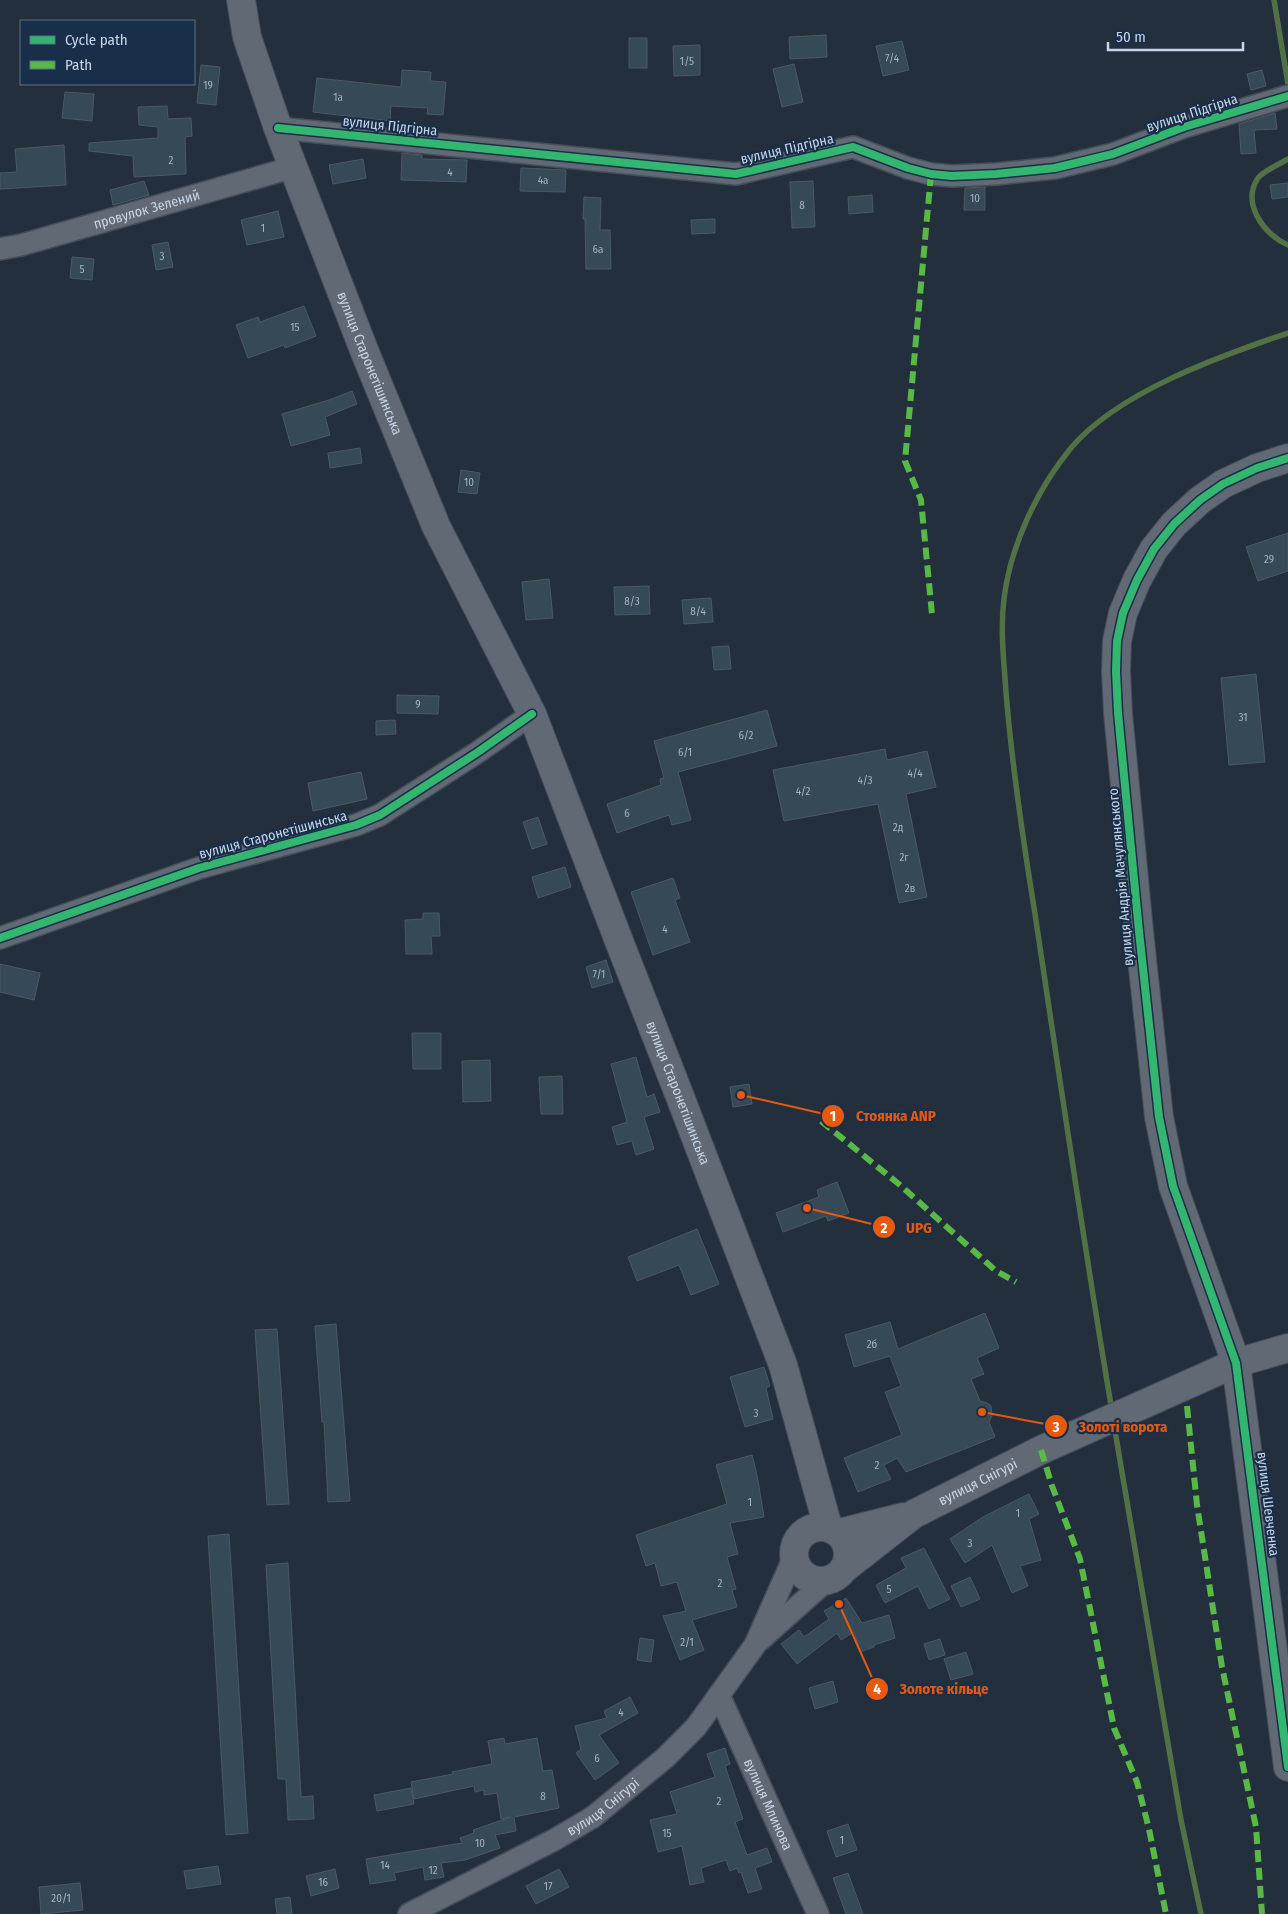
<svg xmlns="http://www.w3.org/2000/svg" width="1288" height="1914" viewBox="0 0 1288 1914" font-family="'Fira Sans Condensed',sans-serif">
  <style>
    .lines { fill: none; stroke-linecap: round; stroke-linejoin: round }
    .stream { stroke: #527144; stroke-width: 5.5 }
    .building { fill: #364956; stroke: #4c5964 }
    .street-casing { stroke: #444d59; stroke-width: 24 }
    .secondary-casing { stroke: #444d59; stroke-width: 30 }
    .street { stroke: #606974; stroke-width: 21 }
    .secondary { stroke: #606974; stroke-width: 28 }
    .quiet { stroke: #58b947; stroke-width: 6; stroke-dasharray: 12 6; stroke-linecap: butt }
    .cycleway-casing { stroke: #192e48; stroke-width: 11 }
    .cycleway { stroke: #33b770; stroke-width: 8 }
    .labels { text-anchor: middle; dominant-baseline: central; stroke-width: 4.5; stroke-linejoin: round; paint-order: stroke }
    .number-label { font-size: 11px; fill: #a4b2c2 }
    .street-label { font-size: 14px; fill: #c8d5e6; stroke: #192e48 }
    .leader { fill: none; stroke: #e8590c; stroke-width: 2 }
    .callout-dot { fill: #e8590c; stroke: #192e48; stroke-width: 2 }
    .mark-label { font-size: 15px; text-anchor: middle; font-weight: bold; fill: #fff }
    .callout-label { font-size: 15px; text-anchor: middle; font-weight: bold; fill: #e8590c; stroke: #192e48; stroke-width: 4.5; stroke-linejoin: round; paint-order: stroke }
  </style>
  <rect width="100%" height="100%" fill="#242f3e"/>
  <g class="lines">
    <!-- stream -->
    <g class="stream">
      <path d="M1274 0 1288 84"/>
      <path d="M1288 159C1281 163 1262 172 1258 178 1241 203 1264 235 1288 245"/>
      <path d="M1112 1411C1084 1246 1060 1080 1035 914 1023 840 1012 767 1006 692 1004 662 1000 630 1004 599 1010 547 1037 489 1071 448 1118 392 1220 356 1288 333"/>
      <path d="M1114 1425 1181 1820 1201 1914"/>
    </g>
  </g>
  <!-- building -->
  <g class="building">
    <path d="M826 35 827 57 790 59 789 37Z"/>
    <rect x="629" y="38" width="18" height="30"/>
    <path d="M902 41 909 70 883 76 876 46Z"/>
    <path d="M700 45V75L674 76 673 46Z"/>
    <path d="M794 64 803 102 782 107 773 69Z"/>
    <path d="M201 65 220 67 216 105 197 103Z"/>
    <path d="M402 70 431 72 430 81 446 82 443 115 427 114 428 108 391 106 390 121 313 112 317 78 401 87Z"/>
    <path d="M1262 70 1266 86 1251 90 1247 74Z"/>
    <path d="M65 92 94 94 92 121 62 118Z"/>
    <path d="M167 106 168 119 191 118 192 136 185 137 186 174 134 177 133 156 89 151V143L158 138V127L139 125 138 107Z"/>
    <path d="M1275 113 1277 129 1254 130 1256 153 1241 154 1239 124Z"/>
    <path d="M64 145 66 185 0 189V173L17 172 15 149Z"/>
    <path d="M402 153 422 155V159L467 160 466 182 401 180Z"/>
    <path d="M363 159 366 178 333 184 329 165Z"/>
    <path d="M521 168 566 170 565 192 520 191Z"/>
    <path d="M144 181 149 195 113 205 110 190Z"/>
    <path d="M813 181 815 227 792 228 790 182Z"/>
    <path d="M1288 183V197L1272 199 1270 185Z"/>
    <path d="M985 187V210H964L965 188Z"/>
    <path d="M872 195 873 212 849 214 848 197Z"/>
    <path d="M584 197 601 198 600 230H610L611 269H586L585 219H583Z"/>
    <path d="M278 211 284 237 247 245 241 220Z"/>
    <path d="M715 219V233L692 234 691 220Z"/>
    <path d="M168 242 173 267 156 270 152 245Z"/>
    <path d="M72 257 94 259 92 280 70 278Z"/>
    <path d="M304 306 316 336 285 348 284 345 248 358 236 325 258 317 260 322Z"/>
    <path d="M352 391 357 404 325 417 330 435 291 446 282 414 329 400Z"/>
    <path d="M360 448 362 463 330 468 328 453Z"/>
    <path d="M461 470 480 473 477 494 458 492Z"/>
    <path d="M1288 533V571L1258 581 1246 547Z"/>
    <path d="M549 579 553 618 526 620 522 582Z"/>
    <path d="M649 586 650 614 615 615 614 587Z"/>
    <path d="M711 598 713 622 684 624 682 600Z"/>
    <path d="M729 646 731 669 714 670 712 647Z"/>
    <path d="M1256 674 1265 762 1229 765 1221 678Z"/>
    <path d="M397 695 439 696 438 714 397 713Z"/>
    <path d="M767 710 777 746 678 772 691 820 672 825 669 815 617 833 607 804 661 785 660 779 664 778 654 741Z"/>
    <path d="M395 720 396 734 376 735V721Z"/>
    <path d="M885 749 887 760 927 751 936 787 906 794 927 897 899 903 878 804 784 821 773 770Z"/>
    <path d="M361 772 367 799 313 811 308 783Z"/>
    <path d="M538 817 547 844 532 849 523 822Z"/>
    <path d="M565 867 571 887 538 898 532 877Z"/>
    <path d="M673 878 680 898 675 900 690 942 653 955 631 892Z"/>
    <path d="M423 913H439L440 936H431L432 954H406L405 920 423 919Z"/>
    <path d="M606 960 613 982 592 988 586 967Z"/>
    <path d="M0 964 40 973 34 1000 0 992Z"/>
    <path d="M412 1033H441V1069H413Z"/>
    <path d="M636 1057 647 1097 654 1094 660 1112 644 1117 654 1149 636 1155 632 1141 617 1145 612 1127 627 1122 611 1064Z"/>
    <path d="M490 1060 491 1101 463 1102 462 1061Z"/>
    <path d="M562 1076 563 1114H541L539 1077Z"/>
    <path d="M749 1084 752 1104 733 1107 730 1087Z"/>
    <path d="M837 1182 849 1213 828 1221 826 1216 783 1232 776 1213 819 1197 817 1190Z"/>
    <path d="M697 1229 719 1284 691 1295 679 1265 637 1281 628 1257Z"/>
    <path d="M985 1313 999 1348 977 1358 984 1374 971 1379 980 1401 987 1403 991 1406 992 1416 989 1422 995 1437 906 1472 897 1458 884 1465 891 1479 858 1492 844 1458 902 1435 885 1392 901 1386 890 1356 854 1367 845 1335 890 1322 898 1349Z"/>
    <path d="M336 1324 350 1501 328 1502 324 1422H322L315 1326Z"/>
    <path d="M277 1329 289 1504 267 1505 255 1330Z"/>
    <path d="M764 1367 770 1386 766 1388 773 1419 745 1427 730 1377Z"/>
    <path d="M752 1455 757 1475 764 1517 730 1523 738 1554 727 1557 736 1589 732 1590 737 1607 692 1620 704 1650 680 1660 663 1616 686 1611 677 1582 661 1586 655 1563 646 1566 636 1535 727 1504 716 1465Z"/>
    <path d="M1029 1494 1039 1514 1029 1519 1041 1560 1020 1566 1028 1586 1012 1593 992 1545 965 1563 950 1539 983 1517Z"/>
    <path d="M229 1534 248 1833 226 1835 208 1536Z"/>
    <path d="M924 1548 950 1599 929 1609 918 1586 885 1603 876 1585 906 1568 901 1558Z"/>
    <path d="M288 1563 301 1797 313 1796 314 1819 288 1820 286 1779H278L266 1565Z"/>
    <path d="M970 1577 980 1599 961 1607 951 1586Z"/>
    <path d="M846 1598 862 1623 889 1615 895 1638 874 1645V1647L860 1652 854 1632 841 1640 837 1633 797 1664 781 1644 799 1630 804 1637 829 1619 824 1611Z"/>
    <path d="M640 1638 654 1640 651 1662 637 1660Z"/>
    <path d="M940 1639 945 1655 929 1660 924 1644Z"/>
    <path d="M966 1652 973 1674 951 1680 944 1659Z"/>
    <path d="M833 1681 838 1702 815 1709 809 1688Z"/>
    <path d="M630 1697 638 1713 599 1735 619 1763 595 1780 576 1753 581 1749 575 1726 607 1718 604 1711Z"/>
    <path d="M504 1738 505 1744 537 1738 543 1771 552 1770 559 1808 514 1817 516 1831 495 1835 500 1848 465 1860 441 1863 444 1877 425 1880 423 1867 394 1873 396 1880 370 1884 366 1859 462 1843 460 1838 474 1833 473 1830 511 1817 501 1819 497 1793 484 1795V1790L475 1792 474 1786 414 1799 411 1782 453 1774 452 1772 492 1764 488 1741Z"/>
    <path d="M725 1748 730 1764 725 1766 743 1819 735 1822 747 1855 767 1848 772 1862 755 1868 762 1889 748 1893 741 1872 739 1873 737 1868 730 1871 726 1860 701 1868 704 1882 690 1885 682 1846 658 1852 650 1820 677 1814 670 1792 715 1777 707 1754Z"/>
    <path d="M411 1788 414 1804 377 1811 374 1795Z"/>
    <path d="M848 1824 857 1850 836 1857 827 1831Z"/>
    <path d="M218 1866 221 1884 187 1889 184 1871Z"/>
    <path d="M335 1869 339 1888 311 1896 306 1876Z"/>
    <path d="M559 1869 569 1887 536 1904 526 1886Z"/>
    <path d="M848 1873 863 1914H846L833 1878Z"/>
    <path d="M80 1883 83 1910 41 1914 39 1887Z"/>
    <path d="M290 1897 292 1914H277L275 1899Z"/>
  </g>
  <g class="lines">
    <!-- street casing -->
    <g class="street-casing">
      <g id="street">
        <path d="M278 128 736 174 853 147 908 168 931 174 952 176 996 174 1055 168 1113 154 1184 127 1288 96"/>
        <path id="s1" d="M0 249 21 245 294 167"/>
        <path d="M0 938 199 868 356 825 380 815 478 752 532 714"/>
        <path d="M760 1640 826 1581"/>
        <path id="s2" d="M719 1695 818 1914"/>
        <path id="s3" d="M409 1914 554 1840 593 1817 665 1758 696 1727 755 1645 794 1557"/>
      </g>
    </g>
    <!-- secondary casing -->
    <g class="secondary-casing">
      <g id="secondary">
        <path id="s4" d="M241 0 247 37 278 128 364 350 436 526 532 714 619 941 679 1094 783 1365 828 1527"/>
        <path d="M1288 458 1257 468 1223 484 1200 500 1174 524 1154 549 1137 580 1123 613 1117 641 1116 671 1118 713 1139 931 1159 1117 1173 1186 1236 1363 1288 1767"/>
        <circle cx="821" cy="1554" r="27"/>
        <path d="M839 1533 903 1517"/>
        <path id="s5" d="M845 1568 914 1514 1041 1450 1236 1363 1288 1348"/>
      </g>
    </g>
    <!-- street -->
    <use href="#street" class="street"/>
    <!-- secondary -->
    <use href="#secondary" class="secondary"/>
    <!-- quiet -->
    <g class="quiet">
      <path d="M931 174 905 461 921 500 932 614"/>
      <path d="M821 1121 900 1185 996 1271 1016 1282"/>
      <path d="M1187 1406 1197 1505 1222 1667 1256 1827 1262 1914"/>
      <path d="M1041 1450 1052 1486 1080 1559 1114 1728 1137 1782 1149 1829 1166 1914"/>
    </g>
    <!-- cycleway casing -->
    <g class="cycleway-casing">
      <g id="cycleway">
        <path d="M278 128 736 174 853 147 908 168 931 174 952 176 996 174 1055 168 1113 154 1184 127 1288 96"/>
        <path d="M1288 458 1257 468 1223 484 1200 500 1174 524 1154 549 1137 580 1123 613 1117 641 1116 671 1118 713 1139 931 1159 1117 1173 1186 1236 1363 1288 1767"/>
        <path d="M0 938 199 868 356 825 380 815 478 752 532 714"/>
      </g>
    </g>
    <!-- cycleway -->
    <use href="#cycleway" class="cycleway"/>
  </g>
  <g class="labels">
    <!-- number labels -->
    <g class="number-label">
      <text x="892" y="58">7/4</text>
      <text x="687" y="61">1/5</text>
      <text x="208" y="85">19</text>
      <text x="338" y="97">1а</text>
      <text x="171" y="160">2</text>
      <text x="450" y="172">4</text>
      <text x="543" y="180">4а</text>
      <text x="975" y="198">10</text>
      <text x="802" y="205">8</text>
      <text x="263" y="228">1</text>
      <text x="598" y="249">6а</text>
      <text x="162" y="256">3</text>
      <text x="82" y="269">5</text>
      <text x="295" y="327">15</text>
      <text x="469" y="482">10</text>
      <text x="1269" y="559">29</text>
      <text x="632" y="601">8/3</text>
      <text x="698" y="611">8/4</text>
      <text x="418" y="704">9</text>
      <text x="1243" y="717">31</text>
      <text x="746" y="735">6/2</text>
      <text x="685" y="752">6/1</text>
      <text x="915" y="773">4/4</text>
      <text x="865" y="780">4/3</text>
      <text x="803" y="791">4/2</text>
      <text x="627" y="813">6</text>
      <text x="898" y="827">2д</text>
      <text x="904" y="857">2г</text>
      <text x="910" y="888">2в</text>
      <text x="665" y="929">4</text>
      <text x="599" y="974">7/1</text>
      <text x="872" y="1344">2б</text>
      <text x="756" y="1413">3</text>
      <text x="877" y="1465">2</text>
      <text x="750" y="1502">1</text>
      <text x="1018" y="1513">1</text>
      <text x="970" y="1543">3</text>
      <text x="720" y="1583">2</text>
      <text x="889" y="1589">5</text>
      <text x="687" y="1642">2/1</text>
      <text x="621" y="1712">4</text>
      <text x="597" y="1758">6</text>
      <text x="543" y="1796">8</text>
      <text x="719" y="1801">2</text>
      <text x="667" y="1833">15</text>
      <text x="842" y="1840">1</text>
      <text x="480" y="1843">10</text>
      <text x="385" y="1865">14</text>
      <text x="433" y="1870">12</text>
      <text x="323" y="1882">16</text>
      <text x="548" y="1886">17</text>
      <text x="61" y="1898">20/1</text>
    </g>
    <!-- street labels -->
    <g class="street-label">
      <text transform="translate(1192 113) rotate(-18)">вулиця Підгірна</text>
      <text transform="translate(390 126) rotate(6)">вулиця Підгірна</text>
      <text transform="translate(787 149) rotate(-13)">вулиця Підгірна</text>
      <text stroke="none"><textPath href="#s1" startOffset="152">провулок Зелений</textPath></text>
      <text stroke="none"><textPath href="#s4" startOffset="386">вулиця Старонетішинська</textPath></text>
      <text transform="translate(273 835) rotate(-15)">вулиця Старонетішинська</text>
      <text transform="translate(1121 877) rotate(-95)">вулиця Андрія Мачулянського</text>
      <text stroke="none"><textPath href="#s4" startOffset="1179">вулиця Старонетішинська</textPath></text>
      <text stroke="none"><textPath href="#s5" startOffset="159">вулиця Снігурі</textPath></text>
      <text transform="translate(1268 1504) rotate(83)">вулиця Шевченка</text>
      <text stroke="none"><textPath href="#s2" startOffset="120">вулиця Млинова</textPath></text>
      <text stroke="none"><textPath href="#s3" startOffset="222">вулиця Снігурі</textPath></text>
    </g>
  </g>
  <!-- callouts -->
  <path class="leader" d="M741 1095L833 1116M807 1208L884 1227M982 1412L1056 1426M839 1604L877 1689"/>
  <g class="callout-dot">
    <circle cx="741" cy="1095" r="5"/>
    <circle cx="807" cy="1208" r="5"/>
    <circle cx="982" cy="1412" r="5"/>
    <circle cx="839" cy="1604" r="5"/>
    <circle cx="833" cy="1116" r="12"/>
    <circle cx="884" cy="1227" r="12"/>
    <circle cx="1056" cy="1426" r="12"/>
    <circle cx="877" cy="1689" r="12"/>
  </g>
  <g class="mark-label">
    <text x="833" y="1121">1</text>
    <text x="884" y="1233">2</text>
    <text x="1056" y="1432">3</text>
    <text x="877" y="1694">4</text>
  </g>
  <g class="callout-label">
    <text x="896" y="1121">Стоянка ANP</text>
    <text x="919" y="1233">UPG</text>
    <text x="1123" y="1432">Золоті ворота</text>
    <text x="944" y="1694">Золоте кільце</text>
  </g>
  <!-- legend -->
  <rect x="20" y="20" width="175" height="65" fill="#192e48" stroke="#5f7187"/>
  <rect x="30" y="36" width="25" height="8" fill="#33b770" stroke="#5f7187"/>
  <text x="65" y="45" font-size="15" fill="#c8d5e6">Cycle path</text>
  <rect x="30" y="61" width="25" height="8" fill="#58b947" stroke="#5f7187"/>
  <text x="65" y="70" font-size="15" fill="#c8d5e6">Path</text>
  <!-- scale -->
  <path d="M1108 42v8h135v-8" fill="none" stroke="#c8d5e6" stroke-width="2.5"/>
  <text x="1116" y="42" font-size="15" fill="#c8d5e6" stroke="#192e48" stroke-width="4" paint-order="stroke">50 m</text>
</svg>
